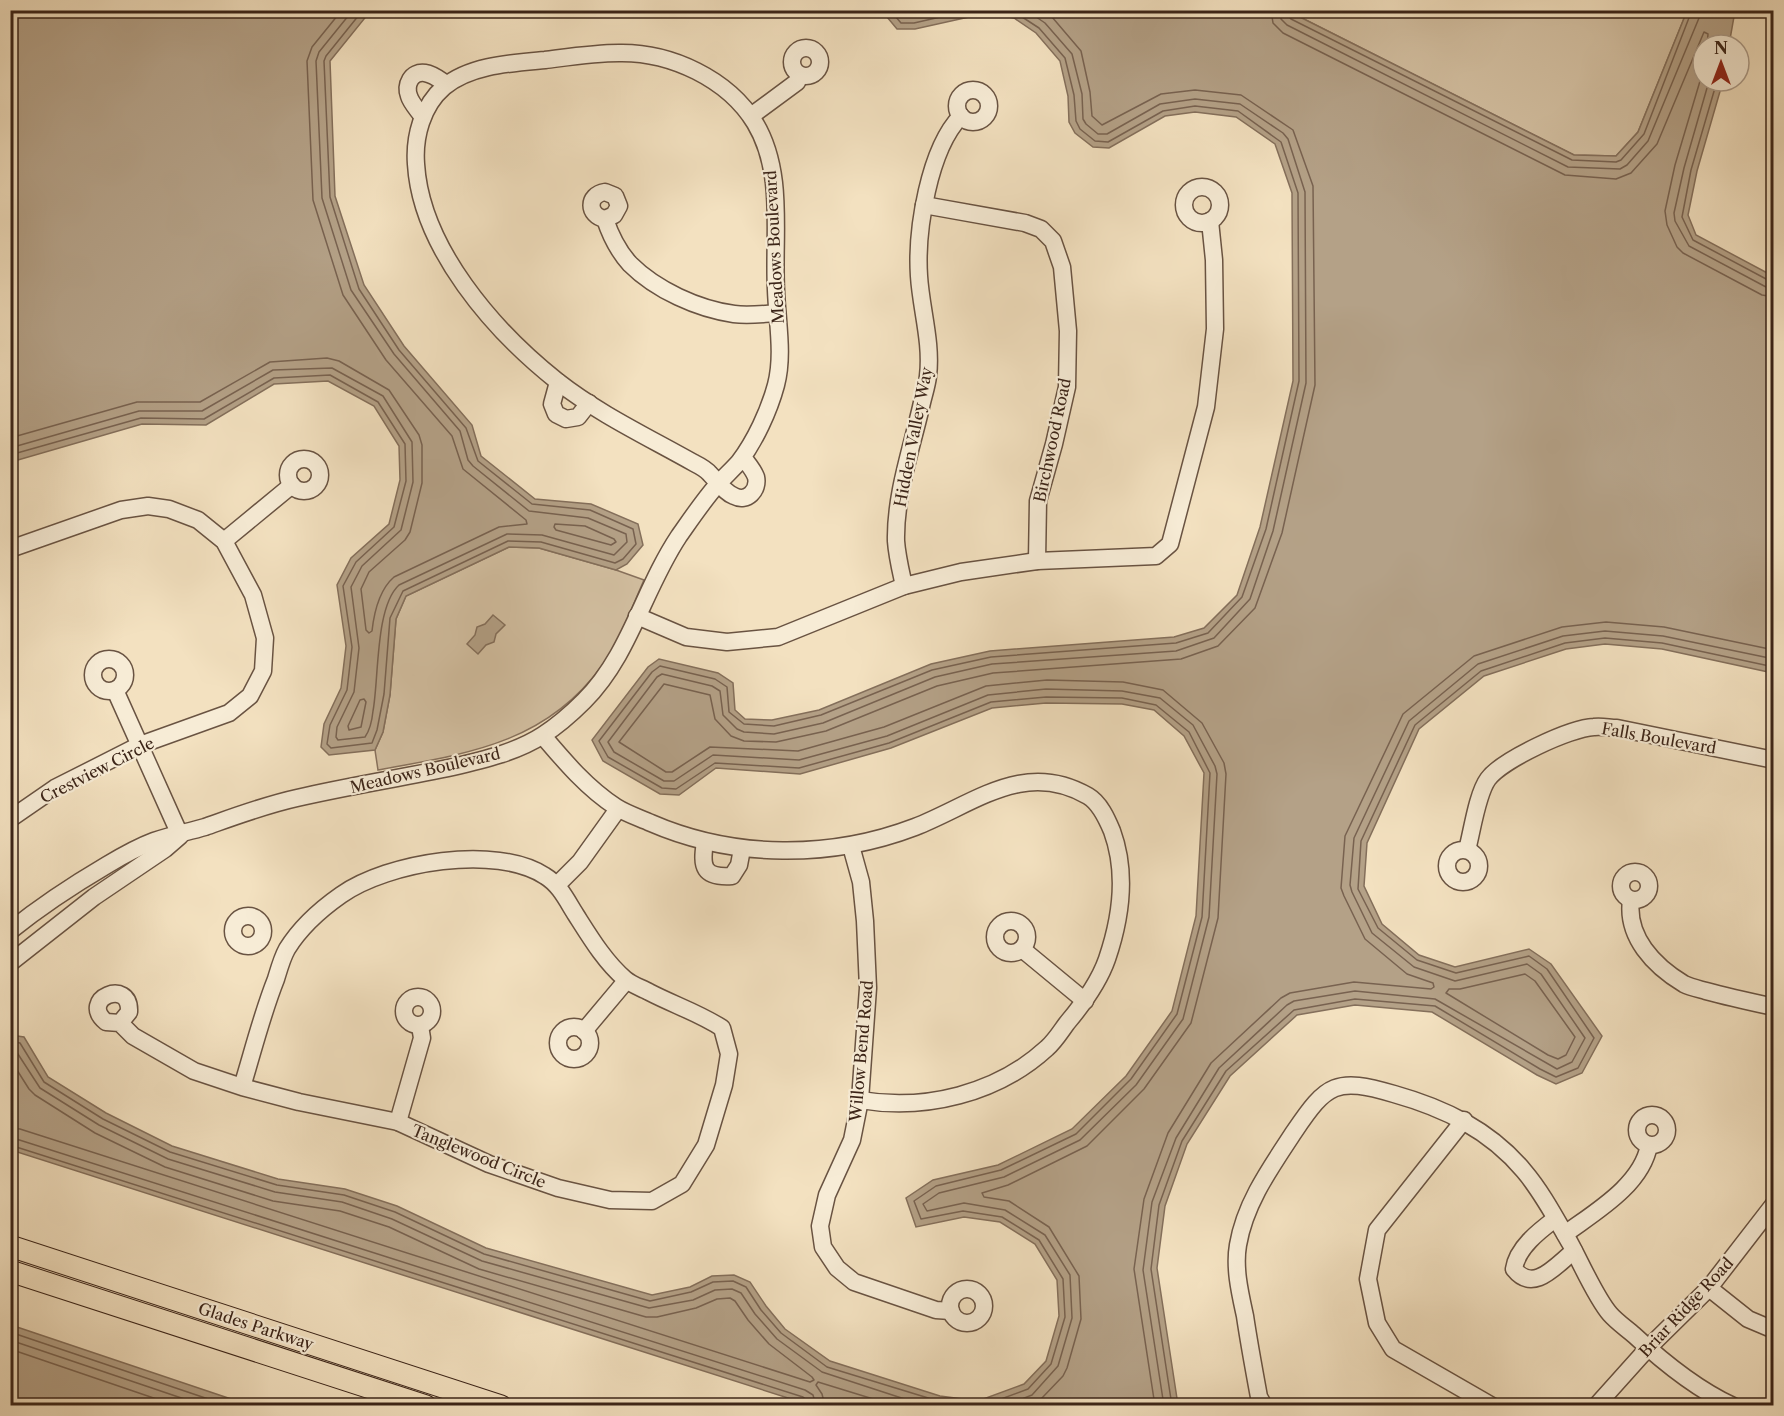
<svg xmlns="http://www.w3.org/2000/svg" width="1784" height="1416" viewBox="0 0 1784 1416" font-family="'Libre Caslon Text',serif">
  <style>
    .green { fill: #d4c1a3; stroke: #88725e; stroke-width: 1.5 }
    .water { fill: #b4a187; stroke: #846f5b; stroke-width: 1.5 }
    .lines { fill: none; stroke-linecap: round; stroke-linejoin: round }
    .shore { stroke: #786250; stroke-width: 1.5 }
    .minor-casing { stroke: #695342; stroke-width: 19 }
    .major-casing { stroke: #3b2418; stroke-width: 23 }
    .minor { stroke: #f7ecd6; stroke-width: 16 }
    .major { stroke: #f3e1c0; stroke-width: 21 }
    .labels { text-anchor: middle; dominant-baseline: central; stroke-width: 4.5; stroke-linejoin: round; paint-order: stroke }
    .street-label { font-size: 16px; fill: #3b2418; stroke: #f7ecd6 }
  </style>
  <rect width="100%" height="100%" fill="#f3e1c0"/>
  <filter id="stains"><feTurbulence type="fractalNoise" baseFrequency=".00333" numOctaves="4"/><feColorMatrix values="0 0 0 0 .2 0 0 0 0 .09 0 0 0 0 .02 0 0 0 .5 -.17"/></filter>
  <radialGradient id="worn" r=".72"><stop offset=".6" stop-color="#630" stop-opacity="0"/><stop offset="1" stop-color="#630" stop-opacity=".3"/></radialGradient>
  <!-- green -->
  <g class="green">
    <path d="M1288 11H1687L1638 132 1616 156 1574 155Z"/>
    <path d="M509 547 539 548 616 570 644 580C631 609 620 641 601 667 545 744 465 754 378 770L375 750 383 732 390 695 396 619 406 596Z"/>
  </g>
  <!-- water -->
  <g class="water">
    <path d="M11 10 375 11 368 14 330 61 335 196 364 285 404 346 472 425 481 456 535 499 591 504 638 524 643 545 627 564 616 570 539 548 509 547 406 596 396 619 390 695 383 732 375 750 329 755 321 747 324 724 341 688 346 646 337 585 351 558 389 524 400 480 399 446 374 406 328 381 274 384 206 425 142 424 11 462Z"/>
    <path d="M882 11H1288L1574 155 1616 156 1638 132 1687 11H1735L1729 45H1703V81H1723L1697 171 1688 215 1696 235 1773 276V673L1662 649 1605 644 1566 649 1484 676 1419 729 1367 843 1364 886 1382 924 1419 955 1455 967 1529 949 1551 964 1602 1036 1582 1073 1556 1084 1537 1075 1432 1012 1355 1005 1297 1015 1230 1076 1187 1144 1165 1206 1157 1268 1178 1405H810L11 1150V1035L24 1037 48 1077 106 1113 172 1146 278 1179 345 1189 397 1206 486 1248 652 1295 690 1287 712 1276 734 1275 750 1282 766 1306 785 1329 830 1361 940 1396 978 1401 1024 1384 1046 1361 1059 1316 1057 1280 1035 1244 1000 1222 964 1217 916 1227 906 1198 933 1180 998 1165 1072 1129 1126 1076 1172 1011 1196 916 1204 773 1184 736 1154 710 1122 704 1046 703 992 708 891 748 800 774 716 768 679 795 660 794 603 761 592 740 648 667 659 659 718 673 733 683 735 710 745 719 772 720 819 710 931 664 990 651 1174 637 1204 628 1237 595 1260 527 1293 381 1292 193 1275 144 1236 117 1195 112 1165 116 1109 148 1093 147 1075 133 1069 122 1068 96 1060 61 1036 33 1014 18 987 13 915 29H897Z"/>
    <path d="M493 615 505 625 496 634 494 642 486 645 478 654 467 644 475 635 477 627 485 624Z"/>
    <path d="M11 1325 249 1405H11Z"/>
  </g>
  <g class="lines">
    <!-- shore -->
    <g class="shore">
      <path d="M890 10 901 23H914L971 10"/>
      <path d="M1271 10 1273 23 1283 33 1565 175 1616 179 1631 173 1657 144 1704 32 1708 34 1707 45"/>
      <path d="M1280 10 1281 19 1287 25 1568 167 1620 169 1627 165 1648 141 1699 18 1700 10"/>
      <path d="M1287 10 1288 15 1291 19 1572 160 1616 162 1621 160 1644 134 1692 10"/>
      <path d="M1703 71 1675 165 1665 211 1667 225 1677 247 1683 253 1762 295 1774 297"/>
      <path d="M1709 81 1684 168 1674 213 1675 221 1689 246 1766 287 1774 288"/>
      <path d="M1717 81 1691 170 1682 217 1693 240 1768 280 1774 281"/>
      <path d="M10 438 137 402H200L270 362 327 358 339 361 389 390 419 435 422 445V483L410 532 405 540 369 572 361 589 366 630 369 633 372 631C374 613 379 590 394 577L499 527 527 524 526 520 463 469 452 436 386 360 343 295 313 200 307 61 312 47 342 10"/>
      <path d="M10 448 139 411H202L273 370 332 368 383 396 412 442 413 482 401 530 362 566 351 587 359 648 354 692 337 727 336 737 338 740 365 737C370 730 372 721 373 711 379 679 375 607 399 585L507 534 542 535 614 555 627 542 626 534 588 518 529 511 473 466 468 460 460 431 394 354 351 290 322 198 316 61 319 52 353 10"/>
      <path d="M10 455 141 418 204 419 274 378 330 375 378 402 405 444 406 481 394 527 356 562 343 586 352 647 347 690 330 725 327 744 331 748 372 743 377 730 384 694 390 618 403 591 508 541 541 542 615 563 623 559 636 544 633 529 590 510 532 504 478 461 466 428 399 350 359 289 330 197 324 61 326 56 363 10"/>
      <path d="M555 524 585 526 614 539 616 542 611 545 556 530 554 527Z"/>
      <path d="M364 699 366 702 361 727 349 730 348 726 360 700Z"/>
      <path d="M1525 974 1535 981 1575 1037 1566 1055 1558 1059 1548 1055 1446 993 1449 989H1460Z"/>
      <path d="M10 1041 20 1043 44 1082 103 1119 170 1152 277 1185 344 1195 395 1212 484 1254 650 1301 691 1292 713 1282 733 1281 746 1287 761 1310 781 1333 827 1367 938 1401 969 1406"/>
      <path d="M10 1049 16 1051 40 1088 99 1125 168 1159 275 1192 342 1202 392 1219 482 1261 649 1308 693 1300 715 1290 732 1289 741 1293 755 1314 777 1339 822 1372 926 1406"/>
      <path d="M10 1059 29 1089 35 1095 95 1133 165 1167 273 1201 340 1211 389 1227 479 1269 646 1317H657L696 1308 717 1299 730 1298 735 1301 748 1320 769 1344 812 1377 814 1380 810 1382 20 1129 10 1128"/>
      <path d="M10 1137 805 1390 813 1395 816 1406"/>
      <path d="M10 1145 803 1397 807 1400 808 1406"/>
      <path d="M10 1332 229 1406"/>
      <path d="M10 1340 205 1406"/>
      <path d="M10 1349 177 1406"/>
      <path d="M825 1406 822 1394 816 1385 818 1382 896 1406"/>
      <path d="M982 1406 1028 1389 1051 1364 1065 1317 1063 1279 1039 1240 1002 1217 963 1211 921 1219 914 1201 936 1186 1001 1170 1076 1134 1131 1079 1177 1014 1202 917 1210 773 1189 732 1156 705 1122 698 1046 697 991 702 889 743 799 768 715 763 676 789 662 788 608 757 599 741 652 672 660 666 715 679 727 687 729 712 744 724 774 726 821 715 932 670 991 657 1176 643 1208 633 1242 597 1266 529 1299 381 1298 193 1281 142 1238 111 1195 106 1163 111 1108 142 1095 141 1080 129 1076 121 1074 95 1065 58 1039 28 1016 13 1005 10"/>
      <path d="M1004 1406 1032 1395 1058 1366 1072 1318 1070 1275 1045 1235 1005 1210 964 1203 927 1211 923 1204 939 1193 1004 1177 1080 1140 1136 1085 1183 1019 1209 917 1217 774 1215 766 1193 725 1160 698 1122 691 1046 689 988 695 887 736 799 760 713 755 674 781H664L614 752 608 742 657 677 662 674 712 686 720 691 723 715 737 729 744 732 774 734 823 723 935 677 992 664 1176 651 1214 638 1250 599 1273 531 1306 383 1305 192 1288 139 1283 133 1240 104 1195 99 1160 104 1107 134H1098L1086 124 1083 119 1082 94 1072 54 1045 23 1026 10"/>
      <path d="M1031 1406 1041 1399 1063 1376 1067 1368 1081 1319 1079 1276 1049 1227 1009 1201 984 1197 982 1193 1008 1185 1087 1146 1144 1089 1191 1023 1218 918 1226 774 1224 763 1202 723 1163 690 1123 682 1047 680 986 686 884 727 798 751 710 747 672 772H666L619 742 664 684 710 695 715 719 731 736 744 741 776 742 826 731 937 686 993 673 1181 659 1218 646 1255 608 1282 533 1315 385 1313 186 1293 130 1241 95 1195 90 1161 94 1102 125 1092 116 1090 92 1081 51 1052 17 1043 10"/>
      <path d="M1155 1406 1134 1269 1144 1199 1168 1133 1211 1063 1281 998 1290 993 1354 982 1431 989 1434 987 1433 983 1407 974 1365 939 1344 896 1341 888 1345 836 1403 714 1474 656 1562 627 1606 622 1664 627 1774 650"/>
      <path d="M1164 1406 1143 1270 1152 1202 1176 1138 1219 1068 1287 1005 1294 1001 1355 991 1435 999 1557 1069 1572 1062 1585 1038 1541 974 1527 964 1455 981 1414 967 1372 933 1352 892 1350 885 1354 838 1409 721 1478 664 1563 636 1605 631 1663 636 1774 659"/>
      <path d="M1172 1406 1151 1269 1159 1205 1182 1141 1226 1071 1294 1010 1355 999 1435 1006 1540 1069 1556 1077 1578 1068 1594 1038 1547 969 1529 956 1456 973 1417 960 1378 928 1358 889 1361 841 1415 725 1481 671 1565 643 1605 638 1662 643 1774 667"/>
    </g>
    <!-- minor casing -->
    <g class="minor-casing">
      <g id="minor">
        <circle cx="806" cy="62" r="14"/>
        <circle cx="973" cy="106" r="16"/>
        <path d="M422 116C418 110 411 103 409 96 405 85 411 71 425 73 433 74 440 80 446 84"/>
        <path d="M751 116 797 82 800 75"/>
        <circle cx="1202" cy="205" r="18"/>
        <path d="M924 205 1025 223 1041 229 1053 241 1062 267 1068 331 1067 387 1054 444 1038 501 1037 561"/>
        <path d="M605 219 614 215 619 206 615 196 605 192C587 195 587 215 605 219 610 234 619 252 630 264 656 290 698 309 734 314 748 316 763 314 777 313"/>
        <path d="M558 382 552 404 556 414 566 419 578 417 589 403"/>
        <circle cx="304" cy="475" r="16"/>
        <path d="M224 541 292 485"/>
        <path d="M10 549 121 510 148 506 169 509 198 520 224 541 253 595 265 638 263 671 250 696 229 713 140 745 55 788 10 819"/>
        <path d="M904 586C901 572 897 556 896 541 895 496 911 450 921 407 923 397 927 386 928 376 932 342 921 309 919 276 916 230 929 149 961 116"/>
        <path d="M637 616 686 637 727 642 778 637 904 586 961 572 1037 561 1156 556 1170 544 1206 407 1215 329 1214 260 1210 221"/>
        <circle cx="109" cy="675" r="16"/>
        <path d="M115 690 180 835"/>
        <path d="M543 736C565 762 587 788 616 807 627 814 640 818 651 823 734 859 831 859 915 827 974 804 1024 759 1088 796 1100 803 1107 819 1112 831 1127 872 1121 918 1107 959 1099 982 1083 1004 1067 1023 1061 1031 1055 1041 1047 1048 997 1094 925 1111 860 1100"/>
        <path d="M705 842C701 867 703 878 732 876L739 865 742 849"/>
        <path d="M851 846 861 882 865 921 868 988 860 1100 852 1140 827 1195 820 1226 823 1247 837 1268 854 1282 936 1310 951 1311"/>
        <path d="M1467 850C1472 832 1477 794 1488 779 1502 760 1570 728 1594 727 1602 726 1610 728 1617 728L1774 760"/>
        <circle cx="1463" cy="866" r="16"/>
        <circle cx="1635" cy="886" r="14"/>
        <path d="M557 885 580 862 618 809"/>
        <path d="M1631 900C1626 937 1654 966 1684 984 1690 987 1699 989 1706 991 1728 997 1751 1002 1774 1007"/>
        <circle cx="248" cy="931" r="15"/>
        <circle cx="1011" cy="937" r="16"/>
        <path d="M10 931C41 906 73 885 107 865 122 856 138 847 154 841 171 835 188 832 205 827 236 816 265 805 297 798 348 786 401 778 453 767 483 760 517 752 543 735 557 726 572 713 584 701 630 655 643 590 679 536 691 519 703 501 717 485 724 477 732 470 739 462 755 441 769 411 776 385 784 355 777 321 776 290 773 235 785 173 755 123 728 79 671 52 619 53 595 53 569 57 545 60 512 63 470 65 444 87 422 106 414 137 416 164 421 248 494 331 557 381 599 414 648 437 694 463 700 466 706 469 710 474 717 481 724 492 734 496 747 503 759 490 756 477 753 469 747 463 743 457"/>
        <path d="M1022 949 1085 1001"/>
        <path d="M10 963 94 897 165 849 180 836"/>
        <circle cx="418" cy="1011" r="14"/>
        <path d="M120 1023 129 1012C131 977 78 999 106 1022L120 1023 133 1036 194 1071 242 1087C253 1051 262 1014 276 979 279 969 282 958 287 949 300 928 321 909 341 895 388 862 496 844 545 876 560 885 567 901 576 915 590 937 605 962 625 979 632 985 642 988 649 992 674 1005 699 1013 722 1028L729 1054 724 1085 706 1145 682 1184 652 1201 610 1200 558 1188 489 1164 398 1122 299 1102 242 1087"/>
        <circle cx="574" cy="1043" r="16"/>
        <path d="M584 1031 626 981"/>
        <circle cx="1652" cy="1130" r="15"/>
        <path d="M1464 1120 1377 1230 1368 1279 1377 1323 1393 1349 1492 1406"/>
        <path d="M398 1122 422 1038 420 1026"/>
        <path d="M1555 1219C1539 1231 1517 1248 1514 1269 1534 1294 1556 1265 1574 1251"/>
        <path d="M1565 1234C1595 1212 1642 1185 1649 1145"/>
        <path d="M1709 1288 1748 1319 1774 1330"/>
        <circle cx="967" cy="1306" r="17"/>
        <path d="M1264 1406 1259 1397C1254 1370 1249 1343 1245 1316 1240 1293 1234 1268 1238 1245 1245 1203 1271 1167 1294 1132 1327 1083 1336 1077 1394 1094 1444 1108 1490 1130 1524 1171 1542 1192 1556 1219 1570 1243 1581 1263 1596 1298 1610 1314 1617 1322 1626 1328 1634 1335 1663 1362 1696 1389 1733 1406"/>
        <path d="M1596 1406 1648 1348 1709 1288 1774 1204"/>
      </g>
    </g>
    <!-- major casing -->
    <g class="major-casing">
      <g id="major">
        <path d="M10 1246 501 1406"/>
        <path d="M10 1271 426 1406"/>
      </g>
    </g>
    <!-- minor -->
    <use href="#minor" class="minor"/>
    <!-- major -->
    <use href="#major" class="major"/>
  </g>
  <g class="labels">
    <!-- street labels -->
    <g class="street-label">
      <text transform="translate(774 247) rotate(-93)">Meadows Boulevard</text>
      <text transform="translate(913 437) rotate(-79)">Hidden Valley Way</text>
      <text transform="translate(1052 440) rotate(-78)">Birchwood Road</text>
      <text transform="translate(1659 738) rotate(10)">Falls Boulevard</text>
      <text transform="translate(97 770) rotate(-27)">Crestview Circle</text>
      <text transform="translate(425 770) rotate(-13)">Meadows Boulevard</text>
      <text transform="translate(861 1051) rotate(-85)">Willow Bend Road</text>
      <text transform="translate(479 1156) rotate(22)">Tanglewood Circle</text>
      <text transform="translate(1686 1307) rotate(-47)">Briar Ridge Road</text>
      <text transform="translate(256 1326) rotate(18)">Glades Parkway</text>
    </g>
  </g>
  <!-- margin -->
  <rect width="1784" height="1416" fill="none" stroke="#f3e1c0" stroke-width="36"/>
  <rect x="12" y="12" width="1760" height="1392" fill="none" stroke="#3b2418" stroke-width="3"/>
  <rect x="18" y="18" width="1748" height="1380" fill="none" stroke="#3b2418" stroke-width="1.5"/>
  <!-- north arrow -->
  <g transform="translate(1721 63)"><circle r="28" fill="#f7ecd6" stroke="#ac9c8a" stroke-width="1.5"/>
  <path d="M0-4.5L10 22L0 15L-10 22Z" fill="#8f2418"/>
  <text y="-9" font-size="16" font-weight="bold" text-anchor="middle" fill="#3b2418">N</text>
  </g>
  <rect width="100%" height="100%" filter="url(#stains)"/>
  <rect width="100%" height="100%" fill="url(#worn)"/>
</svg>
